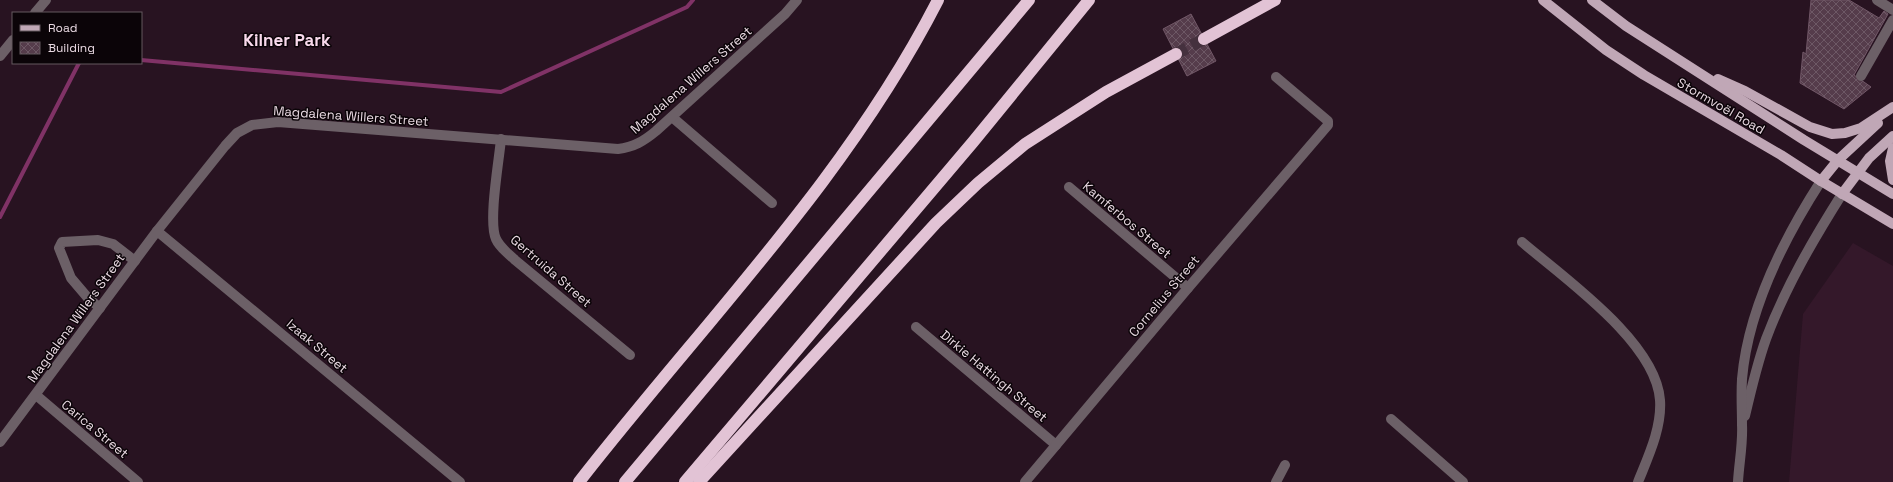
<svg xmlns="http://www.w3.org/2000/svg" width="1893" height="482" viewBox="0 0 1893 482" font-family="'Space Grotesk',sans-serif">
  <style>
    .built { fill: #34182a }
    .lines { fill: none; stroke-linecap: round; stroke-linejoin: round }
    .stream { stroke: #803266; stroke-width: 4 }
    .building { fill: url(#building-cross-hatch); stroke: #715767 }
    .highway-tunnel { stroke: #45313e; stroke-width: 12; stroke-dasharray: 12 6; stroke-linecap: butt }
    .minor { stroke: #6c6067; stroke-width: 10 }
    .major { stroke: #c0a7b6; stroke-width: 10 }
    .highway { stroke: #e2c3d5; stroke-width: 12 }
    .labels { text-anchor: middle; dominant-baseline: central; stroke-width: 3; stroke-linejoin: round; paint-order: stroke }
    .street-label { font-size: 13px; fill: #e9d9e2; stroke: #0b0408 }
    .district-label { font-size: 17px; font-weight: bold; fill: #f9d9ec; stroke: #0b0408 }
  </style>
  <defs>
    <pattern id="building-cross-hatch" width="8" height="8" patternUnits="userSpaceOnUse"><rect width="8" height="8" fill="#553c4b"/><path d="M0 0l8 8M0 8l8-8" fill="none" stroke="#6d5865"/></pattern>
  </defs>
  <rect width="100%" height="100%" fill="#281321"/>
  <!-- built -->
  <path class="built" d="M1853 243 1893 266V482H1789L1803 314Z"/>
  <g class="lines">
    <!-- stream -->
    <g class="stream">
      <path d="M141 60 501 92 687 7 693 0"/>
      <path d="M0 217 79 63"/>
    </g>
  </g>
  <!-- building -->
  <g class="building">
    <path d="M1811 0H1849L1879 18 1884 11 1888 14 1854 75 1871 87 1844 109 1800 83 1803 52 1806 54Z"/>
    <path d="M1191 14 1216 61 1187 76 1163 29Z"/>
  </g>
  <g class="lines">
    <!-- highway-tunnel -->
    <path class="highway-tunnel" d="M1176 54 1204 39"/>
    <!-- minor -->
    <g class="minor">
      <path d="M1877 0 1893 10"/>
      <path d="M35 13 46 0"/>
      <path d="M0 56 13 40"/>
      <path d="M1861 76 1893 20"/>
      <path d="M672 117 772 203"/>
      <path d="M501 139C499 161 488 222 496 239 500 248 509 254 515 260L630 355"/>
      <path d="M1069 187 1188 288"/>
      <path d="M157 231 460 482"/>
      <path d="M1522 242C1564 278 1656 342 1660 400 1662 428 1648 457 1638 482"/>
      <path d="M100 308 88 298 71 278 59 248 62 242 98 240 113 244 135 261"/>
      <path d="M916 327 1056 445"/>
      <path d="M36 395 138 482"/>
      <path d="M1745 416C1751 390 1757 364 1766 339 1785 288 1813 240 1842 194"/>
      <path d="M1391 419 1463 482"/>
      <path d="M0 442 157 231 225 146 237 133 252 125 278 122 618 149C634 147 644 141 656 131L785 14 797 0"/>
      <path d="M1025 482 1188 288 1328 125V121L1276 77"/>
      <path d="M1276 482 1285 465"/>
      <path d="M1738 482C1739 463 1743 444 1742 425 1742 409 1741 395 1742 379 1748 309 1783 240 1821 181"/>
    </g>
    <!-- major -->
    <g class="major">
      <path d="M1543 0 1606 50 1644 75 1781 155 1821 181 1893 224"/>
      <path d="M1592 0 1626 26 1804 140 1893 194"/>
      <path d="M1718 79 1745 91 1810 127 1832 134 1845 133 1861 128 1893 107"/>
      <path d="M1893 148 1890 161 1893 180"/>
      <path d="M1821 181 1838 160 1878 123"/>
      <path d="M1842 194 1869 158 1893 136"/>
    </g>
    <!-- highway -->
    <g class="highway">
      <path d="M1204 39 1275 0"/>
      <path d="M579 482C702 324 846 180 938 0"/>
      <path d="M625 482 1029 0"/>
      <path d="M685 482 973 142 1089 0"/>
      <path d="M699 482 936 223 978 183 1025 144 1106 92 1176 54"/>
    </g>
  </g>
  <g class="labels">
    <!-- street labels -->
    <g class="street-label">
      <text transform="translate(691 80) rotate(-41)">Magdalena Willers Street</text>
      <text transform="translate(1721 106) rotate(30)">Stormvoël Road</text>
      <text transform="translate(351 116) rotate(4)">Magdalena Willers Street</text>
      <text transform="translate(1127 220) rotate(40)">Kamferbos Street</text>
      <text transform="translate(551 271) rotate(41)">Gertruida Street</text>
      <text transform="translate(1164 296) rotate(-50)">Cornelius Street</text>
      <text transform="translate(76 318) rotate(-54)">Magdalena Willers Street</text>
      <text transform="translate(317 346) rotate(40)">Izaak Street</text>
      <text transform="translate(994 376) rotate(40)">Dirkie Hattingh Street</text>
      <text transform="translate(95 429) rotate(40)">Carica Street</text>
    </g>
    <!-- district labels -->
    <g class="district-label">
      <text x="287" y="40">Kilner Park</text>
    </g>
  </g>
  <!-- legend -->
  <rect x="12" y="12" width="130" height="52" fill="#0b0408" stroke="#64595f"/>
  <rect x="20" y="25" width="20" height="6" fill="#c0a7b6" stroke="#64595f"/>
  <text x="48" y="32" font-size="12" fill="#e9d9e2">Road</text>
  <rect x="20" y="42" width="20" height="12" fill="url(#building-cross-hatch)" stroke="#64595f"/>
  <text x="48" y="52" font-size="12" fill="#e9d9e2">Building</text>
</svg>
